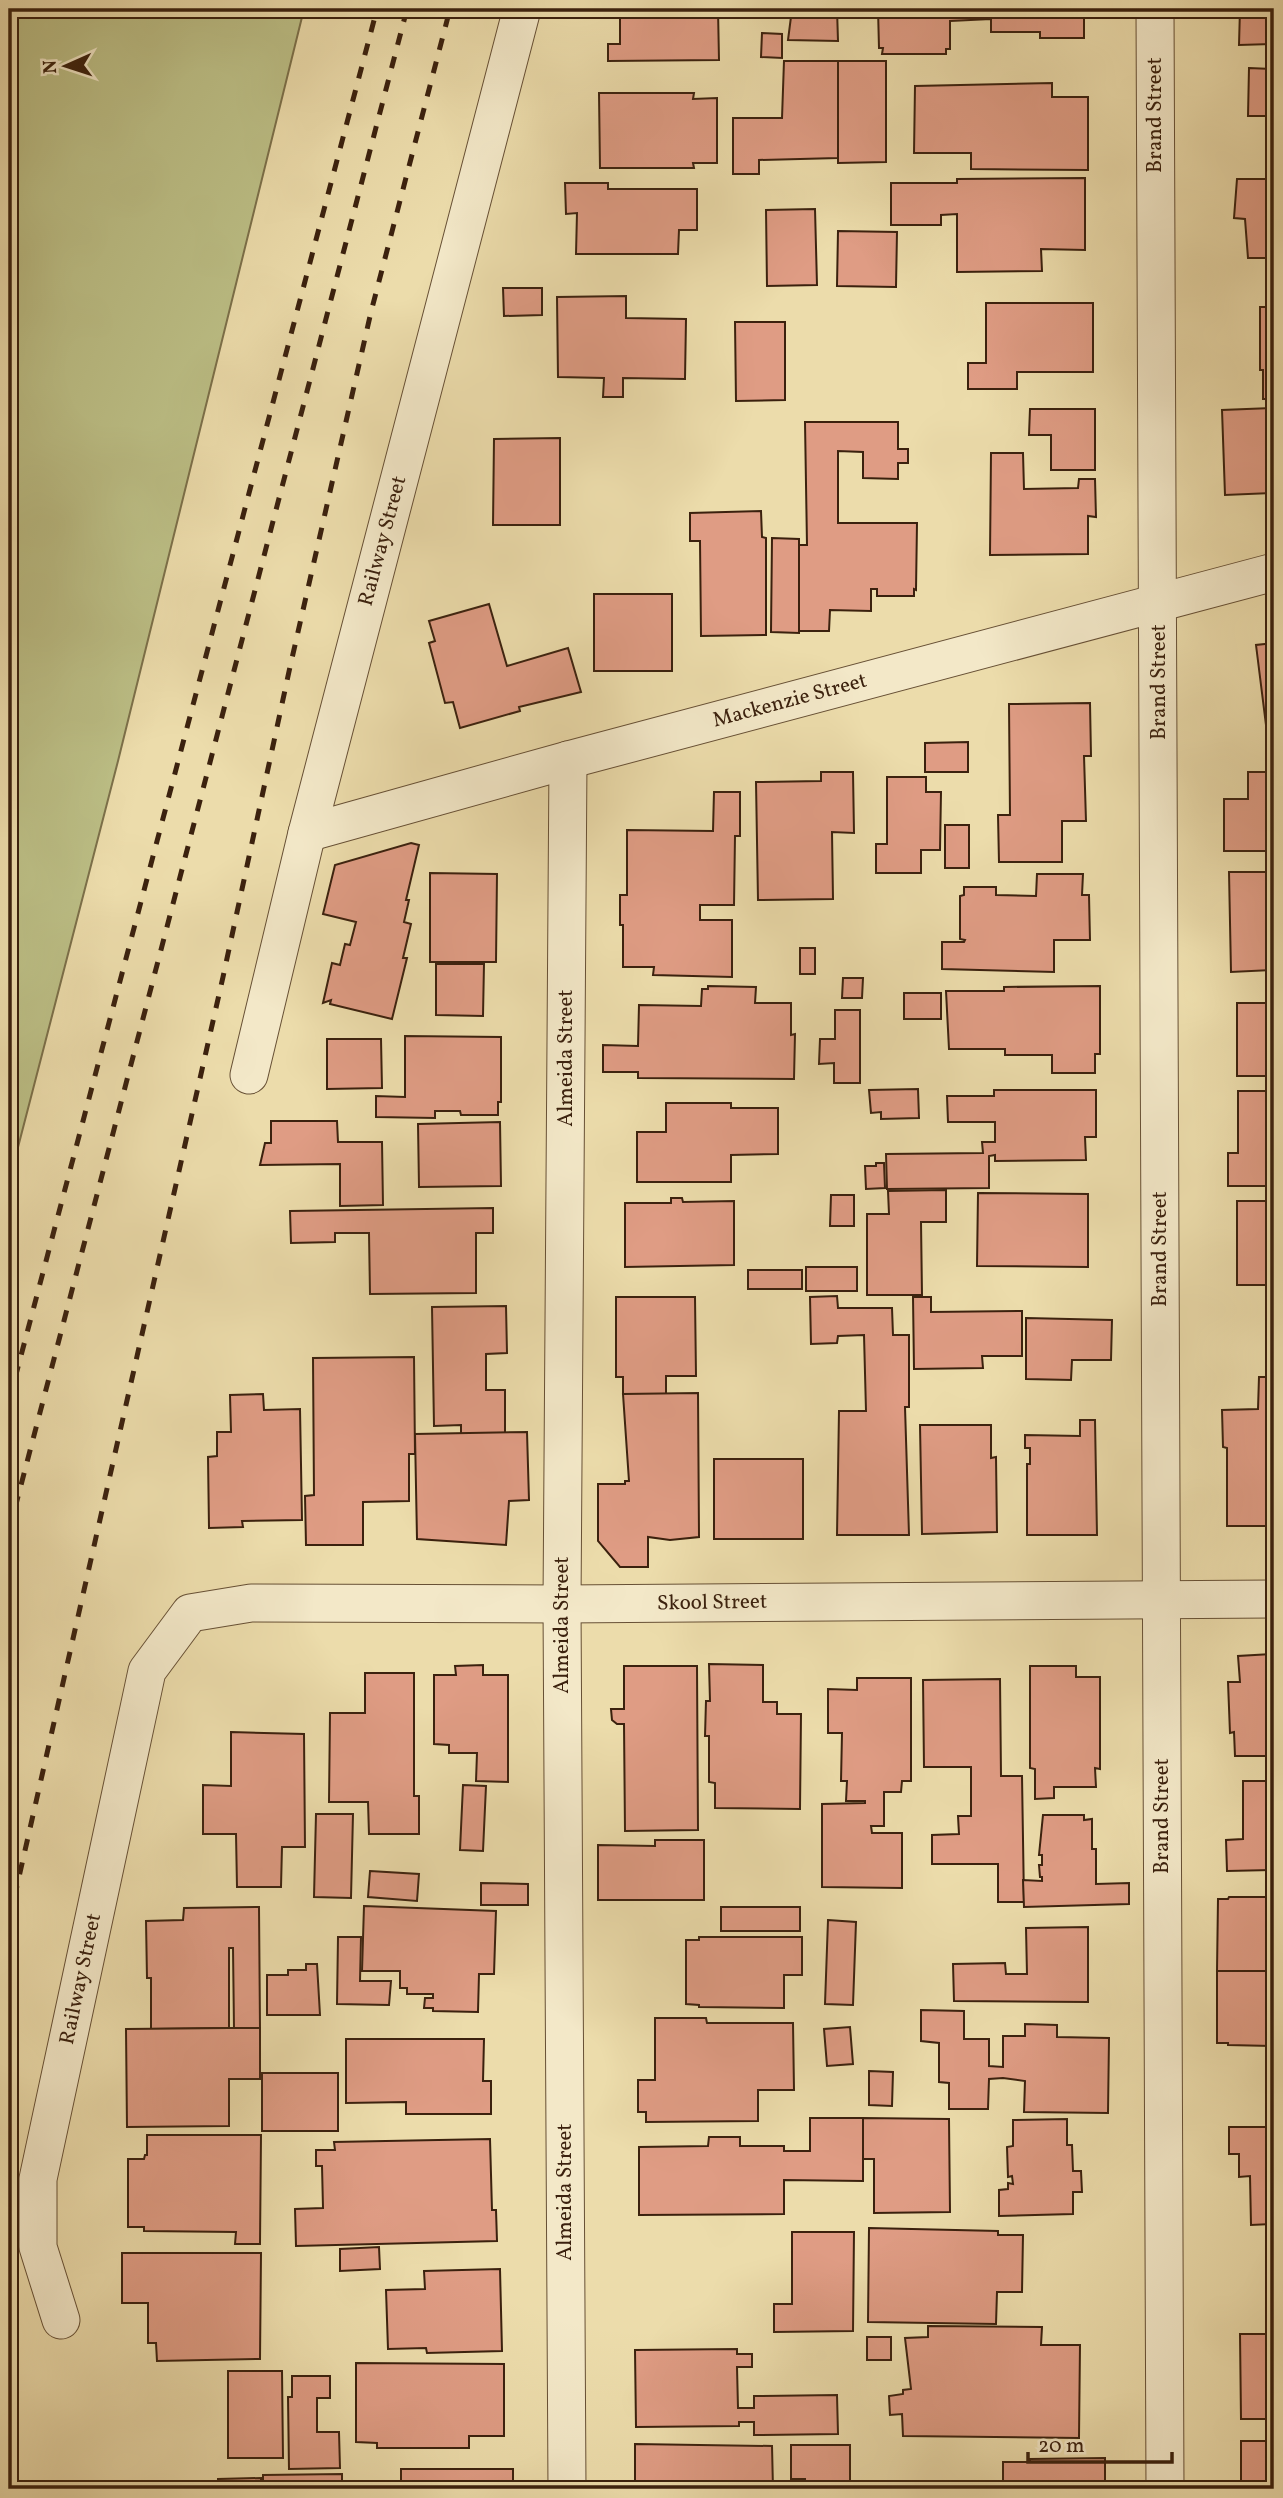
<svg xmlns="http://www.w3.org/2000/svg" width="1283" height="2498" viewBox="0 0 1283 2498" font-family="Vollkorn,serif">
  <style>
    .green { fill: #bcbf86; stroke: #7c704a; stroke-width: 2 }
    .building { fill: #df9c84; stroke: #3b210e; stroke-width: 2 }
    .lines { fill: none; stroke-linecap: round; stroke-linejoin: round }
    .street-casing { stroke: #675035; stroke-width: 39 }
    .street { stroke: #f3e8c8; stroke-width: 37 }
    .rail { stroke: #3b210e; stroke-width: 5; stroke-dasharray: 12 12; stroke-linecap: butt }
    .labels { text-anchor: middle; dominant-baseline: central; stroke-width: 7; stroke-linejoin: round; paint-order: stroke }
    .street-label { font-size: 21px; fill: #3b210e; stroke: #f3e8c8 }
  </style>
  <rect width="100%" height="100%" fill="#ecdcab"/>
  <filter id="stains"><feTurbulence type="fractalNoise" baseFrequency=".00286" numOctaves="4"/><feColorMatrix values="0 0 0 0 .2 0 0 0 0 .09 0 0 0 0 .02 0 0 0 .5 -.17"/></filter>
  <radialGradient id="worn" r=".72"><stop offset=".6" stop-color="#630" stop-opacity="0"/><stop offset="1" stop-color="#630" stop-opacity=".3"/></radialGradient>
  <!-- green -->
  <path class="green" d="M9 9H304L118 761 9 1182Z"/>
  <!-- building -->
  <g class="building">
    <path d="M620 9H718L719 60 608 61V44H620Z"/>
    <path d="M792 9H837L838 41 788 40Z"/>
    <path d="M878 9H1084V38H1040V32H991V19L950 21V49H946V54H882L883 48H879Z"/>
    <path d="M1240 9H1274V44L1239 45Z"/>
    <path d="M762 33 782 34V58L761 57Z"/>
    <path d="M784 61H838V158L759 160V174H733V118H782Z"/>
    <path d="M838 61H886V162L838 163Z"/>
    <path d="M1249 68 1274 69V154H1272V116H1248Z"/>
    <path d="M1052 83V97H1088V170L971 169V153H914L915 86Z"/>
    <path d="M599 93H694L693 99 717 98V163H693L694 168H600Z"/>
    <path d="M1085 178V250L1041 249 1042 271 957 272V214L941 215V225H891V183H957V179Z"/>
    <path d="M1237 179H1274V279L1273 258H1248L1245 219 1234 218Z"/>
    <path d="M565 183H608V189H697V230H679L678 254H576L577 213 566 214Z"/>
    <path d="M815 209 817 285 767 286 766 210Z"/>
    <path d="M838 231 897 232 896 287 837 286Z"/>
    <path d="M503 288H542V315L504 316Z"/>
    <path d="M626 296V318L686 319 685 379 623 378V397H603L604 378 558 377 557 297Z"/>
    <path d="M986 303H1093V372H1017V389H968V363H986Z"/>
    <path d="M1260 307H1274V399H1263V370H1260Z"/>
    <path d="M735 322H785V400L736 401Z"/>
    <path d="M1274 408V493L1225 495 1222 410Z"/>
    <path d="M1030 409H1095V470H1051V435H1029Z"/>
    <path d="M805 422H898V449H908V463H898V479L863 478V452L838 451V523H917L916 590 914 589V596H877V589H871V611L830 610 829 631H798L799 545H807Z"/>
    <path d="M560 438V525H493L494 439Z"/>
    <path d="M991 453H1023L1024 489 1078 488 1079 479H1095L1096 517 1088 516V554L990 555Z"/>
    <path d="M761 511 762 537 766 538V635L701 636 700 541H690V513Z"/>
    <path d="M772 538 799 539V633L771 632Z"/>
    <rect x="594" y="594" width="78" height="77"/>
    <path d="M489 604 507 666 568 648 581 692 519 707 520 711 460 728 453 702 445 703 429 643 435 641 429 621Z"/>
    <path d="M1274 643V725H1266L1256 645Z"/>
    <path d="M1090 703 1091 756H1084L1086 821H1062V862H999L998 815H1010L1009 704Z"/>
    <path d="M968 742V772H925V743Z"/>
    <path d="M821 772H853L854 833 832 832 833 899 758 900 756 782 821 781Z"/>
    <path d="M1248 772H1274V851H1224V799H1248Z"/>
    <path d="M887 777H926V792H941L940 850H921V873H876V844H887Z"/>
    <path d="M714 792H740V836H735L734 905H700V920H732V977L653 975 654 967H623V925H620V895H627V830L713 831Z"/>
    <rect x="945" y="825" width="24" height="43"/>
    <path d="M411 843 419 845 406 900H409L404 922 411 924 403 958H407L392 1019 330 1004 331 1000 323 1003 332 963 340 965 345 944 350 945 356 922 323 914 335 865Z"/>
    <path d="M1229 872H1274V970L1231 972Z"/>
    <path d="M430 873 497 874 496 962H430Z"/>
    <path d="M1037 874H1083L1082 895H1089L1090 940H1054V972L942 969V942H964L965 940 960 939V896L964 895V887H996V895L1036 896Z"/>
    <rect x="800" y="948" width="15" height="26"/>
    <path d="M436 964H484L483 1016 436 1015Z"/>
    <path d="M843 978H863L862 998H842Z"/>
    <path d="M708 986 756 987 755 1003H791V1035L795 1034 794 1079 638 1078V1072H603V1045L638 1046 639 1005 701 1006 702 989H708Z"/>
    <path d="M1100 986V1054H1095V1073H1052V1055H1005V1049H949L946 991H1004V987Z"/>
    <rect x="904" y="993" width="37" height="26"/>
    <rect x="1237" y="1003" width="37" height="73"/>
    <path d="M835 1010H860V1083H834V1063L819 1064 820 1039H835Z"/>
    <path d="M405 1036 501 1037V1102H498V1115H461L460 1111H435V1118L376 1117V1096L405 1097Z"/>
    <path d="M327 1039H381L382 1088 327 1089Z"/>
    <path d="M918 1089 919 1118 881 1119V1112L871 1113 869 1090Z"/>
    <path d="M994 1090H1096V1137H1085L1086 1160 995 1161V1155L989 1156V1188L887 1189 886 1154 983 1153 982 1142H995V1122H948L947 1096H994Z"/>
    <path d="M1238 1091H1274V1186H1228V1153H1238Z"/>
    <path d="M666 1103H731V1108H778V1154L731 1155V1182H637V1132H666Z"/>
    <path d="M271 1121H337L338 1142H382L383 1205 340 1206V1164L260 1165 265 1143H271Z"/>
    <path d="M500 1122 501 1186 419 1187 418 1124Z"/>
    <path d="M876 1163H884L885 1188 866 1189 865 1166H876Z"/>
    <path d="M946 1190V1222H921L922 1295H867V1214H889L888 1191Z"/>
    <path d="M978 1193 1088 1194V1267L977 1266Z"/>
    <path d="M831 1195H854V1226H830Z"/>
    <path d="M671 1198H682L683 1202 734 1201V1265L625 1267V1203H671Z"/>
    <rect x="1237" y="1201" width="37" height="84"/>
    <path d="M493 1208V1233H476V1293L370 1294 369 1233H335V1242L291 1243 290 1211Z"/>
    <rect x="806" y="1267" width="51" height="24"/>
    <rect x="748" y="1270" width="54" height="19"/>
    <path d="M837 1296 838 1308H892L893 1335H909V1407H905L909 1535H837L839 1411H866L864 1335 838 1336 837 1343 811 1344 810 1297Z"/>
    <path d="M616 1297H695L696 1376H666V1394H623V1377H616Z"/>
    <path d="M913 1297H931V1312L1022 1311V1356H982L983 1368 914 1369Z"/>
    <path d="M506 1306 507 1353 486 1354V1390H505V1433L461 1434V1425L434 1426 432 1307Z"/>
    <path d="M1026 1318 1112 1320 1111 1360H1072L1071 1380 1026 1379Z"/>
    <path d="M414 1357 415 1454H409V1501L363 1502V1545H306L305 1496 314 1495 313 1358Z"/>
    <path d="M1259 1377H1274V1526H1227V1448L1223 1447 1222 1410 1258 1409Z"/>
    <path d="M698 1393 699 1537 670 1540 648 1537V1567H620L598 1541V1484H625V1481H629L623 1394Z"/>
    <path d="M263 1394 264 1410 300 1409 302 1520 242 1521 243 1527 209 1528 208 1457 217 1456V1432H231L230 1395Z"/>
    <path d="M1080 1420H1095L1097 1535H1027V1464H1030V1448H1025V1435L1080 1436Z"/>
    <path d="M920 1425H991V1458L996 1457 997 1532 922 1534Z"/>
    <path d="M527 1432 529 1500 509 1501 506 1545 417 1539 415 1434Z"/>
    <rect x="714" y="1459" width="89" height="80"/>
    <path d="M1274 1654V1756H1235L1234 1732 1230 1733 1228 1682H1240L1238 1656Z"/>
    <path d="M709 1664 763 1665V1702H777V1714H801L800 1809 715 1808V1783L709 1782V1736H705L706 1701H710Z"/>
    <path d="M483 1665V1675H508V1782L476 1781 477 1753H449V1745L434 1744V1675H456L455 1666Z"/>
    <path d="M624 1666H697L698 1830 625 1831 624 1724H617L612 1720 611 1709H624Z"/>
    <path d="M1030 1666H1076V1677H1100V1769L1095 1768 1096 1787H1054V1798L1035 1799V1769L1030 1768Z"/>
    <path d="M365 1673H414V1796H419V1834H369L368 1802H329L330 1713H365Z"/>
    <path d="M857 1678H911V1781H902L901 1792H884V1826H871L872 1833H902V1888L822 1887V1804L865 1803V1801H846L847 1781H841L842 1733H828V1689L857 1690Z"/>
    <path d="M1000 1679 1001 1776H1022L1024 1902H998V1864H932V1835L959 1834 958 1816H971V1767H924L923 1680Z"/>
    <path d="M231 1732 304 1734 305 1847H282L281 1887H237L236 1834H203V1785L231 1786Z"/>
    <path d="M1243 1781H1274V1870L1227 1871 1226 1840 1243 1839Z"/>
    <path d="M463 1785 486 1786 483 1851 460 1850Z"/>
    <path d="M316 1814H353L351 1898 314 1897Z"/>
    <path d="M1043 1815H1084V1820L1092 1819V1849H1096V1884L1129 1883V1904L1024 1907 1023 1880 1042 1881V1877H1040L1039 1865H1042V1855H1039Z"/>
    <path d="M655 1840H704V1900H598V1845L655 1846Z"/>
    <path d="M370 1871 419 1874 417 1901 368 1897Z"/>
    <path d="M481 1883 528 1884V1905H481Z"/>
    <path d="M1229 1897H1274V1971H1217L1218 1899H1228Z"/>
    <path d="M364 1906 496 1911 494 1974H479L478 2012 433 2011V2008H424L425 1998H433V1994H407V1988H400V1971H362Z"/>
    <path d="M259 1907 260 2028H234L233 1948H229V2028L151 2029V1978H147L146 1921 183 1920 184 1908Z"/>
    <rect x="721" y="1907" width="79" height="24"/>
    <path d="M828 1920 856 1922 853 2005 825 2004Z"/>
    <path d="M1088 1927V2002L954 2001 953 1964 1005 1963 1006 1974H1027L1026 1928Z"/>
    <path d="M338 1937H361L360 1981H391L389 2005 337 2004Z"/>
    <path d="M699 1937H802V1975H784V2008L699 2007V2005L686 2004V1940H699Z"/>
    <path d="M306 1964H317L320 2015H267V1975H288V1970H306Z"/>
    <path d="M1217 1971H1274V2046L1228 2045V2043H1217Z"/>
    <path d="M921 2010 964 2011V2039H989V2066L1003 2067V2036H1025V2024L1057 2025V2037L1109 2038 1108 2113 1024 2112 1025 2081 1003 2078 989 2079 988 2109H949V2083L939 2082V2043L921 2041Z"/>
    <path d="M655 2018H706L707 2023H793L794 2090H758V2121L646 2122V2112H638V2080H655Z"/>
    <path d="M850 2027 853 2064 827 2066 824 2029Z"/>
    <path d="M229 2028H260V2079H229V2126L127 2127 126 2029Z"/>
    <path d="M346 2039H484L483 2081H491V2114H406V2102L346 2103Z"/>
    <path d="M869 2071 893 2072 892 2106 869 2105Z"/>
    <rect x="262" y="2073" width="76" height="58"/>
    <path d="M810 2118H863V2181L784 2180V2214L639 2215V2147L708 2146 709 2137H740V2146H784V2151H810Z"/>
    <path d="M863 2118 949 2119 950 2212 874 2213V2159H863Z"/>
    <path d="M1067 2119V2145H1072L1073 2171H1081L1082 2192H1073V2214L999 2216V2190L1008 2189V2183L1013 2184 1012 2176 1008 2177 1007 2147 1013 2146V2120Z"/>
    <path d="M1229 2127H1274V2224L1251 2225 1250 2176 1239 2177V2154H1229Z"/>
    <path d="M147 2135H261L260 2244H235L236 2232 144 2231V2227H128V2159H144L145 2155H147Z"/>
    <path d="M490 2139 492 2210H496L497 2241 296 2246 295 2209 323 2208 322 2166H316V2150H335L334 2142Z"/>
    <path d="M869 2228 998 2231V2235H1023L1022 2292H997L996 2324 868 2322Z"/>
    <path d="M792 2232H854L853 2331 774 2332V2304H792Z"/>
    <path d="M379 2247 380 2269 340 2271V2249Z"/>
    <path d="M122 2253H261L260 2359 157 2361 156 2343H148V2303H122Z"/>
    <path d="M500 2269 502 2351 427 2353 426 2348 388 2349 386 2290 425 2289 424 2271Z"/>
    <path d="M928 2326 1042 2327 1041 2345H1080L1079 2438 903 2436 902 2414 890 2415 889 2396 903 2394V2390L911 2389 905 2338 928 2337Z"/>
    <path d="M1240 2334H1274V2419H1241Z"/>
    <rect x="867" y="2337" width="24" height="23"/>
    <path d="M737 2349V2354H752V2367H737L738 2408H754V2396L837 2395 838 2434 754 2435V2422H739V2426L636 2427 635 2350Z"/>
    <path d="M356 2363 504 2364V2436H469V2448H377V2443L356 2442Z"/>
    <path d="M228 2371H282L283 2458H228Z"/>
    <path d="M292 2376H330V2398H317V2432H339L340 2468 289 2469 288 2397H292Z"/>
    <rect x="1241" y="2441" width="33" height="48"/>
    <path d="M635 2444 772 2446 773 2489H635Z"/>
    <path d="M791 2445H850V2489H805V2479H791Z"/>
    <path d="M1105 2458V2489H1003V2462H1030V2459Z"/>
    <rect x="401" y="2469" width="112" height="20"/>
    <path d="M342 2474V2489H263V2475Z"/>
    <path d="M261 2478V2489H218V2479Z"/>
  </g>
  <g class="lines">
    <!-- street casing -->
    <g class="street-casing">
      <g id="street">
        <path d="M1155 9 1165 2489"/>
        <path d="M307 833 568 760 1274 572"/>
        <path d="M249 1075 307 833 522 9"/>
        <path d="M61 2320 38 2247V2179L147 1671 190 1613 251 1603 562 1604 1274 1599"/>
        <path d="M567 2489 562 1604 568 760"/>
      </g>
    </g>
    <!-- street -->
    <use href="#street" class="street"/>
    <!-- rail -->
    <g class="rail">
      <path d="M9 1401 377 9"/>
      <path d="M9 1531 407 9"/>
      <path d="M9 1921 223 977 290 667 371 312 450 9"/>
    </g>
  </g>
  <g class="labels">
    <!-- street labels -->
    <g class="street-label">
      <text transform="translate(1155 115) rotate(-90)">Brand Street</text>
      <text transform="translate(383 541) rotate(-75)">Railway Street</text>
      <text transform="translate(1159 682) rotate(-90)">Brand Street</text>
      <text transform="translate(790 701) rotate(-15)">Mackenzie Street</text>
      <text transform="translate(566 1058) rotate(-90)">Almeida Street</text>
      <text transform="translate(1160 1249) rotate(-90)">Brand Street</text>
      <text transform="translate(712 1603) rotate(-1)">Skool Street</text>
      <text transform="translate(562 1625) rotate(-90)">Almeida Street</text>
      <text transform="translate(1162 1816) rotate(-90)">Brand Street</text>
      <text transform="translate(81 1979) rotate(-78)">Railway Street</text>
      <text transform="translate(565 2192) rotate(-90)">Almeida Street</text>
    </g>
  </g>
  <!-- margin -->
  <rect width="1283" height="2498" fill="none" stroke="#ecdcab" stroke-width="35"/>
  <rect x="10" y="10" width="1262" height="2477" fill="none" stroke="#3b210e" stroke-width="3.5"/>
  <rect x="18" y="18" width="1248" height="2463" fill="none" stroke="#3b210e" stroke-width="2"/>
  <!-- north arrow -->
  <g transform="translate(66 66) rotate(267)" stroke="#f3e8c8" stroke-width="5" paint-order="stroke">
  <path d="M0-5L12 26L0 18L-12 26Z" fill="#3b210e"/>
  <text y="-10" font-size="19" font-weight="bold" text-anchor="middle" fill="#3b210e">N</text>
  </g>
  <!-- scale -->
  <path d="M1028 2452v10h144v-10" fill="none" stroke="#3b210e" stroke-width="3.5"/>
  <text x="1038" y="2452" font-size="21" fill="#3b210e" stroke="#f3e8c8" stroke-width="5" paint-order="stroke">20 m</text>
  <rect width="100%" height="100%" filter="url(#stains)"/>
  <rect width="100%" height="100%" fill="url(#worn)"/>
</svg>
